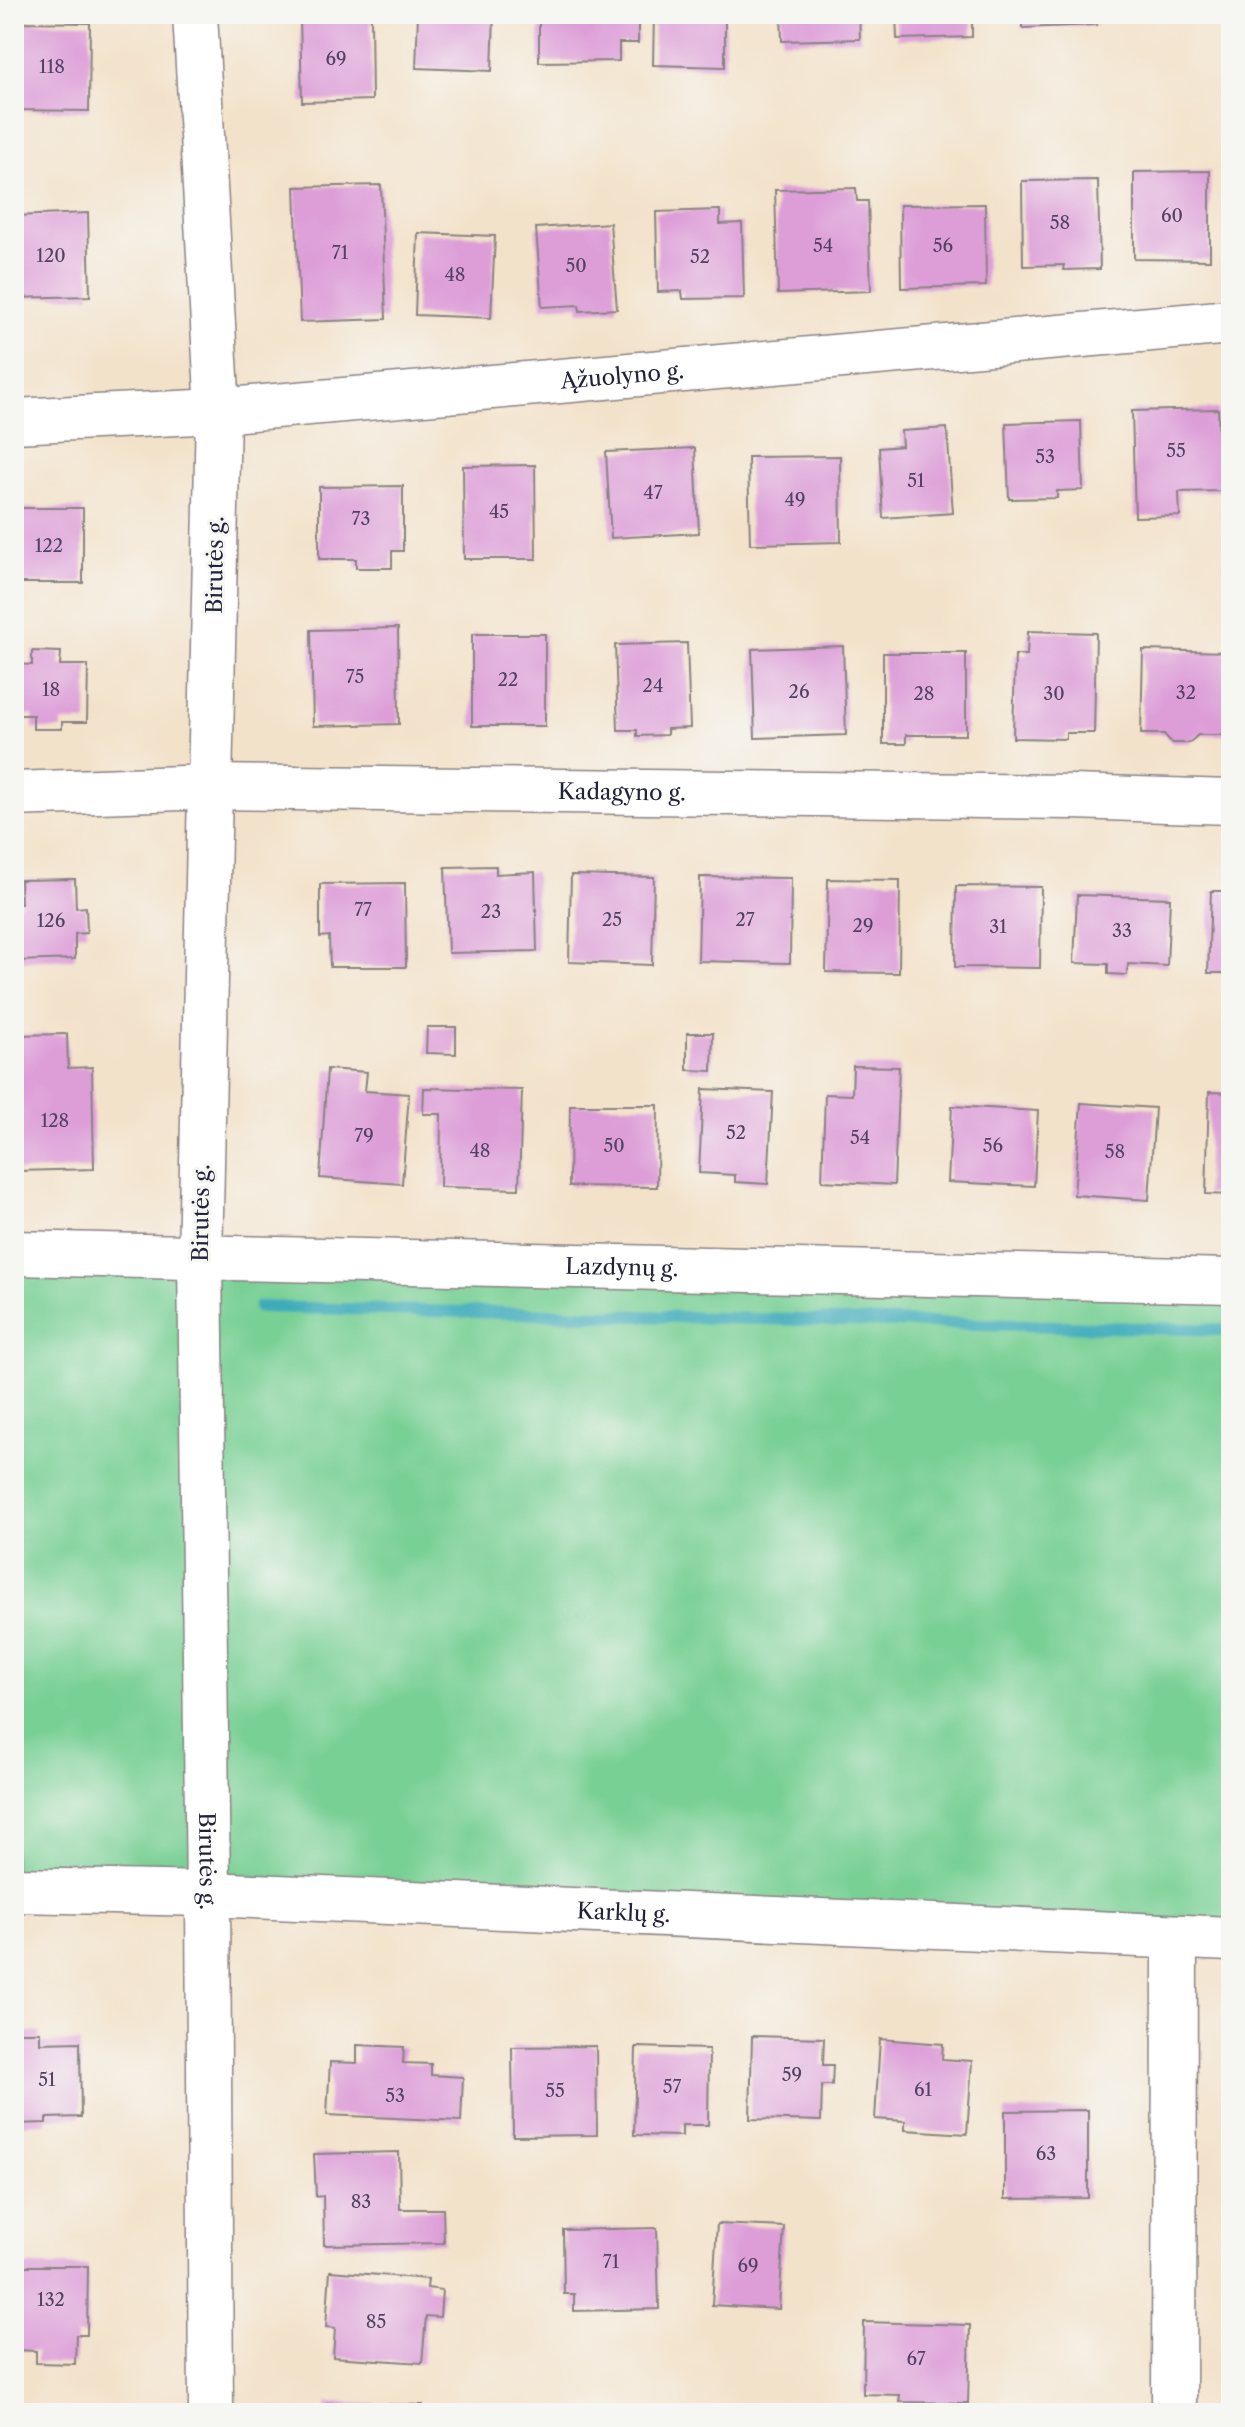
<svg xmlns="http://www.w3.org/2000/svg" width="1245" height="2427" viewBox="0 0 1245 2427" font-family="'Libre Caslon Text',serif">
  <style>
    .green { fill: #79d095; stroke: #4e7968; stroke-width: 2 }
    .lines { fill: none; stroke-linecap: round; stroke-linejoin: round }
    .stream { stroke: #3cabba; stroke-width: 12 }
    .building { fill: #dd9ed8 }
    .minor-casing { stroke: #8a8282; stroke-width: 47 }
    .minor { stroke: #fff; stroke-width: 44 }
    .labels { text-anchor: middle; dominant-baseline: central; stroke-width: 6; stroke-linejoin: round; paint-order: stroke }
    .number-label { font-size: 18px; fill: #514162 }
    .street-label { font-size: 22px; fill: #22223b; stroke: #f6f6f2 }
  </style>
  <rect width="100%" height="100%" fill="#f6f6f2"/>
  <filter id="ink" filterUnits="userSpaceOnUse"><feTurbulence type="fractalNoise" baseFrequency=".0125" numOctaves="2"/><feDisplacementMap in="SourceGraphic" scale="16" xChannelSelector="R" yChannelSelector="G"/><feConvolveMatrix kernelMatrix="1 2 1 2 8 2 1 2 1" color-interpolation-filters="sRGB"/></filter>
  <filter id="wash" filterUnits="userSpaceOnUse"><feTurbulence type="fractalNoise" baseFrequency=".006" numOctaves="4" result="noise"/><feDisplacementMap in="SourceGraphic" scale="32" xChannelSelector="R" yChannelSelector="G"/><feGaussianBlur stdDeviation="1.8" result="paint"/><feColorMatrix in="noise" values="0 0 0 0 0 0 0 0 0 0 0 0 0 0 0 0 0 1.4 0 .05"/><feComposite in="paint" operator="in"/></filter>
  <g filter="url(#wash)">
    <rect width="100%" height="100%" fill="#f3e2ca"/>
    <!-- green -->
    <path class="green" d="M14 1253 1231 1292V1939L14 1890Z"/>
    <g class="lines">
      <!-- stream -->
      <path class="stream" d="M259 1307 1231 1330"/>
    </g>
    <g id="blocks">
      <!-- building -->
      <g class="building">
        <path d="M418 14H494L492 71 416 68Z"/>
        <path d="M539 14H638V43H619V61L539 62Z"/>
        <path d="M654 14H725V67L653 65Z"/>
        <path d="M781 14H859L860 39 782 41Z"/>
        <path d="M896 14H972V37L897 39Z"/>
        <path d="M1022 14H1096L1097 25 1022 28Z"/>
        <path d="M371 16 372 100 302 102 300 17Z"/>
        <path d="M16 22 90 23 89 111 14 110Z"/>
        <path d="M1210 171V260L1134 259V172Z"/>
        <path d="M1098 180 1100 269 1063 270 1064 265 1023 266 1022 181Z"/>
        <path d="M381 185 386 319 300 322 295 187Z"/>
        <path d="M856 188 857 201H868L871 291 778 294 775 190Z"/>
        <path d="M985 204 986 286 901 288 900 205Z"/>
        <path d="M720 210V224L742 223 744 298 683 299 682 291 658 292 656 212Z"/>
        <path d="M88 213 90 296 14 298V216Z"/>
        <path d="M610 223 617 309 580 311 579 305 542 307 536 228Z"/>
        <path d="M418 233 495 236 491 318 415 315Z"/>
        <path d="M1218 409 1221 491 1179 492 1180 516 1135 517 1132 411Z"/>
        <path d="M1081 421 1083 490 1057 491V498L1009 499 1006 423Z"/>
        <path d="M947 428 953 513 883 518 879 448 902 446 901 431Z"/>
        <path d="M695 448 699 533 611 538 606 452Z"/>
        <path d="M840 456 841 542 750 544 748 457Z"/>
        <path d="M535 465 536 559H464L463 466Z"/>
        <path d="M403 486V551H392V568H356V559H319V487Z"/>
        <rect x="14" y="508" width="69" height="75"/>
        <path d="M398 628 399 724 313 726 311 630Z"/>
        <path d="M1028 631 1096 633 1094 733H1066V739L1013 738 1015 655H1027Z"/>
        <rect x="472" y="634" width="73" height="92"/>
        <path d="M687 643 690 728 667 729V735L637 736V730H618L615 645Z"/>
        <path d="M843 646 846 735 755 738 752 649Z"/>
        <path d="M1143 650 1230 652 1228 735H1198L1189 743H1172L1164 734H1141Z"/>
        <path d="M32 651 61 652 60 665H88L87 722H62V729H33V715H14V664L32 665Z"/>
        <path d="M883 653H966V735H906V744H883Z"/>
        <path d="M496 866V874L535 872 537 951 448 953 445 867Z"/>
        <path d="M571 875 654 877 652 965 569 962Z"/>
        <path d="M700 877 791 878 790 963 698 961Z"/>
        <path d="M75 879 76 908 86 907 87 933 75 934V959L17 961 16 904H21L20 880Z"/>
        <path d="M828 879 900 880 899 973 826 972Z"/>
        <path d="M405 883 406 967H330L329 936 320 937V884Z"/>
        <path d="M956 886 1041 887 1040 968 955 967Z"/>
        <path d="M1211 891H1231V973H1208Z"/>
        <path d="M1077 895 1170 898 1167 966 1128 964 1127 975 1108 974V964L1074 963Z"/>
        <path d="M427 1027H456V1054L426 1053Z"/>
        <path d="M687 1033H713L712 1071 687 1070Z"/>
        <path d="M67 1034 68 1068 92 1067 94 1169 18 1171 14 1035Z"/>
        <path d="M853 1066 899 1067 894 1185 822 1181 825 1094 852 1095Z"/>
        <path d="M327 1069 367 1072 365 1091 409 1094 402 1184 320 1178Z"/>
        <path d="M424 1088 522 1090 519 1189 440 1187 441 1114H423Z"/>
        <path d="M703 1089 773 1092 768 1184 735 1182V1175L699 1173Z"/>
        <path d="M1209 1092 1231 1093V1195L1206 1194Z"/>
        <path d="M1081 1103 1155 1108 1149 1200 1074 1195Z"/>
        <path d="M570 1105H658L657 1187 569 1186Z"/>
        <path d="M952 1106 1038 1111 1034 1186 948 1182Z"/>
        <path d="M14 2032H40V2043L80 2042 81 2117 46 2118V2123L14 2124Z"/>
        <path d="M752 2036 824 2038 823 2065H833L832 2085H822L821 2121 750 2119Z"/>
        <path d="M880 2039 943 2044 942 2059 972 2061 967 2134 905 2130V2121L875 2119Z"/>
        <path d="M357 2045 404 2047 403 2063 431 2064V2075L463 2077 461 2121 327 2115 330 2062 357 2063Z"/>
        <path d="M596 2046 597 2135 513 2136 512 2047Z"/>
        <path d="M636 2047 709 2049 708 2125H682V2136L634 2135Z"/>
        <path d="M1088 2110V2198L1005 2199V2111Z"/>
        <path d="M399 2152 400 2209H443L444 2243 324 2245 323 2196H316L314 2154Z"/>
        <path d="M717 2224 784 2227 779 2309 712 2305Z"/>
        <path d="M657 2228 659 2309 574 2311V2294H564L563 2230Z"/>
        <path d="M14 2266H88L87 2335H76L75 2364 36 2363V2351L14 2350Z"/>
        <path d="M330 2271 428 2279 427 2288 442 2290 440 2317 426 2316 422 2363 333 2357 335 2328 326 2327Z"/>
        <path d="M864 2322 970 2325 968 2403 899 2402 900 2395 863 2394Z"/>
        <path d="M327 2403 423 2405V2413H327Z"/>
      </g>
    </g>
  </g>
  <g filter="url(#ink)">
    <use href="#blocks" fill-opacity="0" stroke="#8a8282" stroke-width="2"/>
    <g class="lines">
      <!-- minor casing -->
      <g class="minor-casing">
        <g id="minor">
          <path id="s1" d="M195 14 218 411 200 1259 208 1894 211 2413"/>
          <path id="s2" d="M14 421 218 411 1231 322"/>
          <path id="s3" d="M14 794 210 787 1072 797 1231 802"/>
          <path id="s4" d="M14 1253 1231 1281"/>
          <path id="s5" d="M14 1890 208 1894 1231 1939"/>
          <path d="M1174 2413 1175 1938"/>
        </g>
      </g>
      <!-- minor -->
      <use href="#minor" class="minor"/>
    </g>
  </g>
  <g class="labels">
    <!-- number labels -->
    <g class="number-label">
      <text x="336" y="59">69</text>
      <text x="52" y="67">118</text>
      <text x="1172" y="216">60</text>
      <text x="1060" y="223">58</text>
      <text x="823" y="246">54</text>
      <text x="943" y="246">56</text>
      <text x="340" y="253">71</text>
      <text x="51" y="256">120</text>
      <text x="700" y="257">52</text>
      <text x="576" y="266">50</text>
      <text x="455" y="275">48</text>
      <text x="1176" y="451">55</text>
      <text x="1045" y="457">53</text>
      <text x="916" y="481">51</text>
      <text x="653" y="493">47</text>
      <text x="795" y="500">49</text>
      <text x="499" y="512">45</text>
      <text x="361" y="519">73</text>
      <text x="49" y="546">122</text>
      <text x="355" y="677">75</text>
      <text x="508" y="680">22</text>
      <text x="653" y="686">24</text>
      <text x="51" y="690">18</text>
      <text x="799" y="692">26</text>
      <text x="1186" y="693">32</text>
      <text x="924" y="694">28</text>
      <text x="1054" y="694">30</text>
      <text x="363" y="910">77</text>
      <text x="491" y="912">23</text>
      <text x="612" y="920">25</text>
      <text x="745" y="920">27</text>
      <text x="51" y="921">126</text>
      <text x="863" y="926">29</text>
      <text x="998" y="927">31</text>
      <text x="1122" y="931">33</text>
      <text x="55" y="1121">128</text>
      <text x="736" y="1133">52</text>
      <text x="364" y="1136">79</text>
      <text x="860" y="1138">54</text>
      <text x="614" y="1146">50</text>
      <text x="993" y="1146">56</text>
      <text x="480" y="1151">48</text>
      <text x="1115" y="1152">58</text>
      <text x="792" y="2075">59</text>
      <text x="47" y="2080">51</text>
      <text x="672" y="2087">57</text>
      <text x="923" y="2090">61</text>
      <text x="555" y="2091">55</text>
      <text x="395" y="2096">53</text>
      <text x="1046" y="2154">63</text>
      <text x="361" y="2202">83</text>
      <text x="611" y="2262">71</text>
      <text x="748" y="2266">69</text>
      <text x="51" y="2300">132</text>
      <text x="376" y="2322">85</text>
      <text x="916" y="2359">67</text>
    </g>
    <!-- street labels -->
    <g class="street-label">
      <text stroke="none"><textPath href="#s2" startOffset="610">Ąžuolyno g.</textPath></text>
      <text transform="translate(215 565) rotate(-89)">Birutės g.</text>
      <text stroke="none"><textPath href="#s3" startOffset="608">Kadagyno g.</textPath></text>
      <text transform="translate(201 1213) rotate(-89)">Birutės g.</text>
      <text stroke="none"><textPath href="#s4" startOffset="608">Lazdynų g.</textPath></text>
      <text stroke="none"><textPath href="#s1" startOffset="1848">Birutės g.</textPath></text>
      <text stroke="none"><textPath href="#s5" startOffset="610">Karklų g.</textPath></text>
    </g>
  </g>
  <!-- margin -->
  <rect width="1245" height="2427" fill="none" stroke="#f6f6f2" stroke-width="48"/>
</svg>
